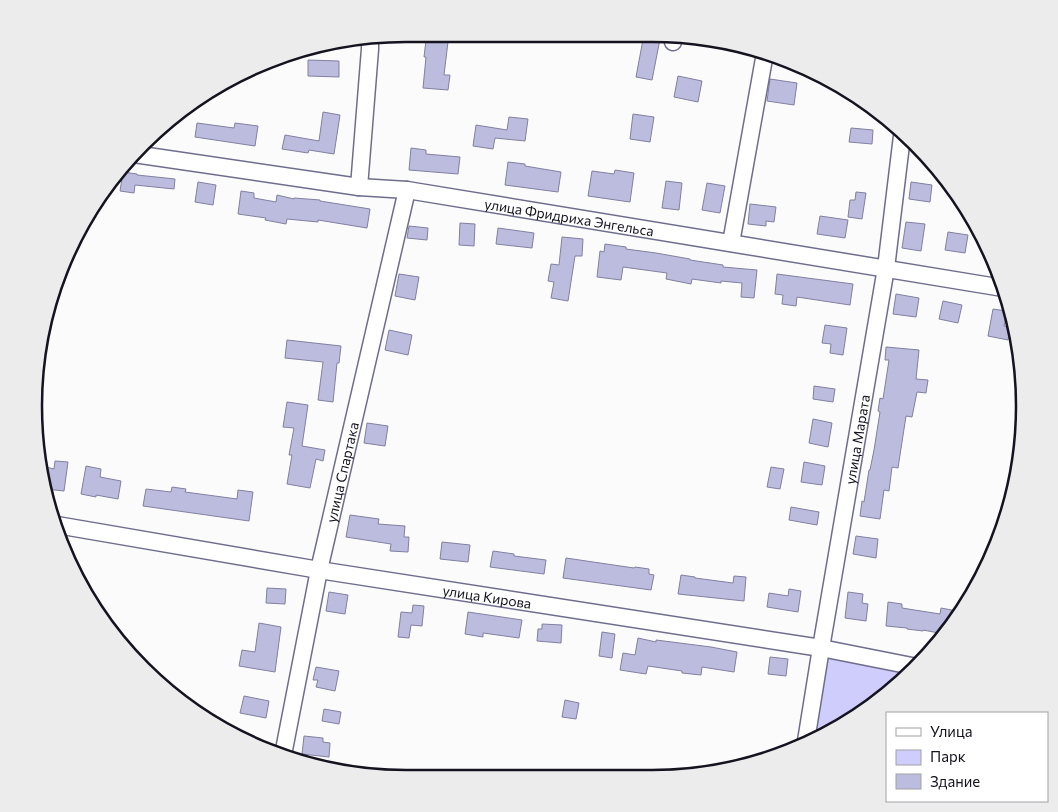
<svg xmlns="http://www.w3.org/2000/svg" width="1058" height="812" viewBox="0 0 1058 812" font-family="Commissioner,sans-serif">
  <style>
    .green { fill: #cfcdfb }
    .building { fill: #bcbcde; stroke: #8180a0 }
    .lines { fill: none; stroke-linecap: round; stroke-linejoin: round }
    .minor-casing { stroke: #6e6d8c; stroke-width: 19 }
    .minor { stroke: #fff; stroke-width: 16 }
    .labels { text-anchor: middle; dominant-baseline: central; stroke-width: 4.5; stroke-linejoin: round; paint-order: stroke }
    .street-label { font-size: 14px; fill: #14131f; stroke: #fff }
    .rim { fill: none; stroke: #14131f; stroke-width: 2.5 }
  </style>
  <rect width="100%" height="100%" fill="#fbfbfb"/>
  <!-- green -->
  <path class="green" d="M824 652 913 671 859 716 812 739Z"/>
  <!-- building -->
  <g class="building">
    <path d="M644 34H661L652 80 636 77Z"/>
    <path d="M426 40 448 42 444 75H450L448 90 423 88 426 57H424Z"/>
    <path d="M308 60 339 61V77L308 76Z"/>
    <path d="M678 76 702 81 698 102 674 97Z"/>
    <path d="M770 79 797 83 794 105 767 101Z"/>
    <path d="M323 112 340 115 334 154 309 150 308 153 282 149 285 135 319 141Z"/>
    <path d="M633 114 654 117 650 142 630 139Z"/>
    <path d="M509 117 528 119 525 141 495 138 493 149 473 146 476 125 507 130Z"/>
    <path d="M197 123 234 128 235 123 258 126 255 146 195 137Z"/>
    <path d="M851 128 873 130 872 144 849 142Z"/>
    <path d="M411 148 426 150V154L460 157 458 174 409 170Z"/>
    <path d="M508 162 525 164V166L561 172 558 192 505 185Z"/>
    <path d="M615 170 634 173 630 202 588 196 592 171 614 174Z"/>
    <path d="M123 172 137 174V175L175 179 174 189 135 185 134 193 120 191Z"/>
    <path d="M666 181 682 183 679 210 662 208Z"/>
    <path d="M198 182 216 185 213 205 195 202Z"/>
    <path d="M911 182 932 185 930 202 909 199Z"/>
    <path d="M707 183 725 186 720 213 702 210Z"/>
    <path d="M241 191 254 193V198L276 202 277 195 294 199V198L320 200V201L370 209 367 228 318 220V222L287 219 286 224 265 220 266 218 238 214Z"/>
    <path d="M856 192 866 193 862 219 848 217 850 200H855Z"/>
    <path d="M750 204 776 207 774 222 766 221V226L748 224Z"/>
    <path d="M820 216 848 220 845 238 817 234Z"/>
    <path d="M906 222 925 224 921 251 902 248Z"/>
    <path d="M460 223 475 224 474 246 459 245Z"/>
    <path d="M409 226 428 228 427 240 407 238Z"/>
    <path d="M498 228 534 233 532 248 496 244Z"/>
    <path d="M948 232 968 235 965 253 945 250Z"/>
    <path d="M562 237 583 239 582 256H575L568 301 551 298 554 282 548 281 551 264 559 265Z"/>
    <path d="M605 244 626 247V249L656 253 690 259V260L723 265V267L757 270 754 298 741 297 742 283 721 281V283L692 279 691 284 666 279 667 273 623 267 621 280 597 277 600 251 604 252Z"/>
    <path d="M399 274 419 277 415 300 395 296Z"/>
    <path d="M777 274 853 284 850 305 797 297 796 306 782 304 783 295 775 294Z"/>
    <path d="M896 294 919 298 916 317 893 314Z"/>
    <path d="M943 301 962 305 958 323 939 319Z"/>
    <path d="M993 309 1007 311 1004 326 1010 327 1008 340 988 336Z"/>
    <path d="M825 325 847 328 843 355 830 353 831 344 822 343Z"/>
    <path d="M389 330 412 335 408 355 385 350Z"/>
    <path d="M287 340 341 346 339 363H337L333 402 318 400 323 362 285 358Z"/>
    <path d="M886 347 919 350 916 379 928 380 926 393 917 392 912 417 906 416 898 468 892 467 889 491 884 490 880 519 860 516 862 501 864 502 869 470H870L874 450 880 412 878 411 880 398 883 399 889 360H885Z"/>
    <path d="M814 386 835 389 833 402 813 399Z"/>
    <path d="M287 402 308 405 302 446 325 450 323 461 316 459 310 488 287 484 292 455H289L294 428 283 427Z"/>
    <path d="M813 419 832 423 828 447 809 443Z"/>
    <path d="M367 423 388 426 385 446 364 443Z"/>
    <path d="M55 461 68 462 64 491 45 489 42 466 54 469Z"/>
    <path d="M804 462 825 466 822 485 801 482Z"/>
    <path d="M86 466 101 469 100 477 121 481 118 499 96 495V497L81 494Z"/>
    <path d="M771 467 784 469 780 489 767 487Z"/>
    <path d="M172 487 186 489 185 492 237 499 238 490 253 492 249 521 143 506 146 489 171 492Z"/>
    <path d="M791 507 819 512 817 525 789 520Z"/>
    <path d="M350 515 379 519 378 524 405 526 404 537H409L408 552 390 551 391 544 346 537Z"/>
    <path d="M856 536 878 539 876 558 853 554Z"/>
    <path d="M442 542 470 545 468 562 440 559Z"/>
    <path d="M493 551 514 554V556L546 560 544 574 490 567Z"/>
    <path d="M566 558 634 568 635 567 649 569V574L654 575 651 590 563 578Z"/>
    <path d="M681 575 695 577V578L733 583 734 576 746 577 744 601 678 594Z"/>
    <path d="M267 588 286 589 285 604 266 603Z"/>
    <path d="M789 589 801 591 798 612 767 607 769 593 788 596Z"/>
    <path d="M329 592 348 595 345 614 326 611Z"/>
    <path d="M848 592 863 594 862 603 868 604 866 621 845 618Z"/>
    <path d="M888 602 902 604V608L940 614 941 608 962 612 944 634 923 630V631L907 629V628L886 626Z"/>
    <path d="M413 605 424 606 422 626 411 625 409 638 398 637 401 612 412 613Z"/>
    <path d="M468 612 522 620 519 638 483 633V637L465 634Z"/>
    <path d="M259 623 281 627 275 672 239 666 242 650 255 652Z"/>
    <path d="M542 624 562 625 561 643 537 641 538 629H542Z"/>
    <path d="M602 632 615 634 612 658 599 656Z"/>
    <path d="M638 638 656 642V640L711 647 737 652 734 672 702 667 701 675 682 673V671L648 666 646 674 620 670 623 653 635 655Z"/>
    <path d="M770 657 788 659 786 676 768 674Z"/>
    <path d="M316 667 339 671 335 691 316 687 318 680H313Z"/>
    <path d="M244 696 269 701 266 718 240 713Z"/>
    <path d="M565 700 579 703 576 719 562 717Z"/>
    <path d="M324 709 341 712 339 724 322 721Z"/>
    <path d="M304 736 323 738V742L330 743 329 757 302 754Z"/>
  </g>
  <g class="lines">
    <!-- minor casing -->
    <g class="minor-casing">
      <g id="minor">
        <path d="M673 42 674 35"/>
        <path id="s1" d="M134 154 359 187 407 190 1003 288"/>
        <path d="M359 187 370 49V38"/>
        <path d="M731 243 765 53"/>
        <path id="s2" d="M57 525 319 570 821 648 917 667"/>
        <path id="s3" d="M806 741 821 648 886 268 902 136"/>
        <path id="s4" d="M283 755 319 570 407 190"/>
      </g>
    </g>
    <!-- minor -->
    <use href="#minor" class="minor"/>
  </g>
  <g class="labels">
    <!-- street labels -->
    <g class="street-label">
      <text stroke="none"><textPath href="#s1" startOffset="440">улица Фридриха Энгельса</textPath></text>
      <text stroke="none"><textPath href="#s3" startOffset="306">улица Марата</textPath></text>
      <text stroke="none"><textPath href="#s4" startOffset="289">улица Спартака</textPath></text>
      <text stroke="none"><textPath href="#s2" startOffset="436">улица Кирова</textPath></text>
    </g>
  </g>
  <!-- crop -->
  <path d="M0 0H1058V812H0ZM406 42H652A364 364 0 0 1 1016 406V406A364 364 0 0 1 652 770H406A364 364 0 0 1 42 406V406A364 364 0 0 1 406 42Z" fill="#ececed" fill-rule="evenodd"/>
  <path class="rim" d="M406 42H652A364 364 0 0 1 1016 406V406A364 364 0 0 1 652 770H406A364 364 0 0 1 42 406V406A364 364 0 0 1 406 42Z"/>
  <!-- legend -->
  <rect x="886" y="712" width="162" height="90" fill="#ffffff" stroke="#a1a1a5"/>
  <rect x="896" y="728" width="25" height="8" fill="#ffffff" stroke="#a1a1a5"/>
  <text x="930" y="737" font-size="15" fill="#14131f">Улица</text>
  <rect x="896" y="750" width="25" height="15" fill="#cfcdfb" stroke="#a1a1a5"/>
  <text x="930" y="762" font-size="15" fill="#14131f">Парк</text>
  <rect x="896" y="774" width="25" height="15" fill="#bcbcde" stroke="#a1a1a5"/>
  <text x="930" y="787" font-size="15" fill="#14131f">Здание</text>
</svg>
